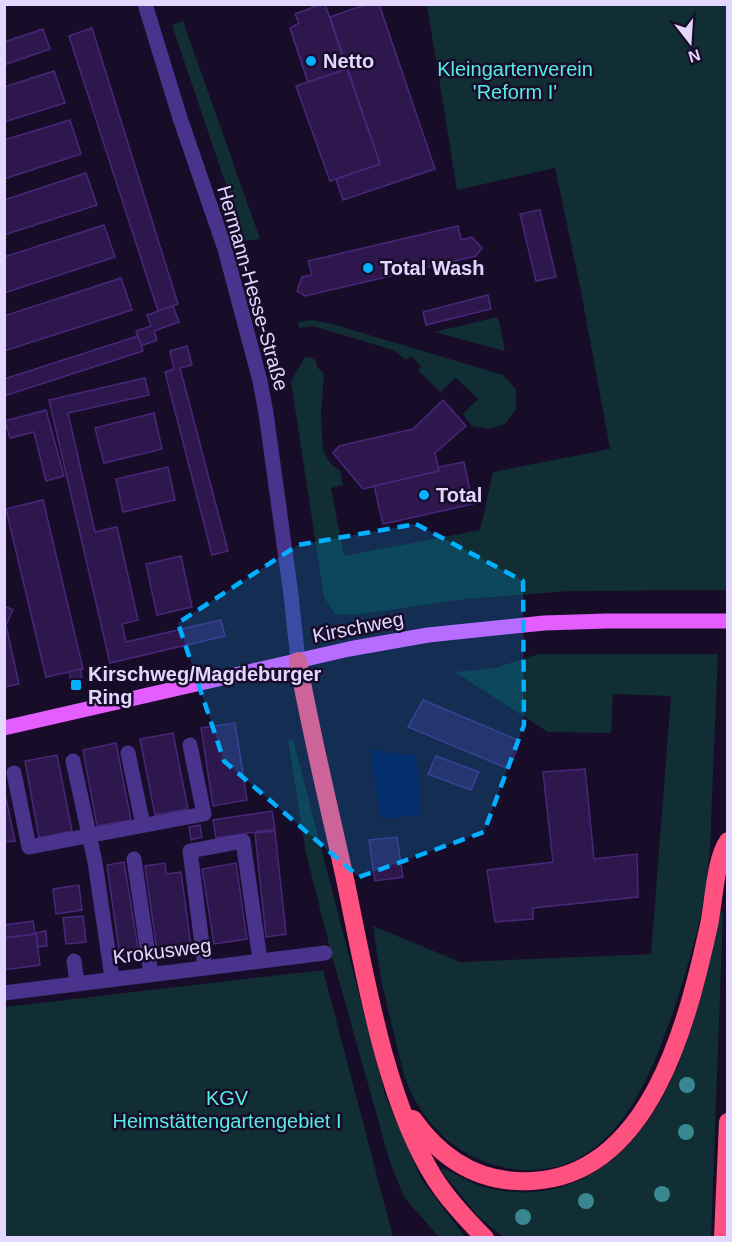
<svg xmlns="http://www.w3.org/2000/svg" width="732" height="1242" viewBox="0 0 732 1242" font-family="Arial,sans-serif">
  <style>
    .green { fill: #102e34 }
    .water { fill: #050f4b }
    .building { fill: #2d174d; stroke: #49277b; stroke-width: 1.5 }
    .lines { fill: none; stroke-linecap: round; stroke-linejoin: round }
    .minor { stroke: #4a338d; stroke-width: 15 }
    .major { stroke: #e45dff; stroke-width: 15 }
    .highway { stroke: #ff5180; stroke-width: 18 }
    .tree { fill: #398891 }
    .marked { fill: #02b0ff; fill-opacity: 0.2; stroke: #02b0ff; stroke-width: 4.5; stroke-dasharray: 12 8; stroke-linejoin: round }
    .poi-dot { fill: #02b0ff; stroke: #180d29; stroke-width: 2 }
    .labels { text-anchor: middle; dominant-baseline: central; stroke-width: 5; stroke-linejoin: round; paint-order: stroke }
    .poi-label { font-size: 20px; font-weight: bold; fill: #e3d6ff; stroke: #180d29; text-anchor: start }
    .park-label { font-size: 20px; fill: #54ece6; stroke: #180d29 }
    .street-label { font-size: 20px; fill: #e3d6ff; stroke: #180d29 }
  </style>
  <rect width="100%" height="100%" fill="#180d29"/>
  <!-- green -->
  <g class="green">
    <path d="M427 5H727V590L570 591 465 599 354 615 335 614 324 597 291 382 304 358 310 357 315 360 318 368 324 373 321 415 323 451 331 464 340 471 343 485 331 488 344 556 480 530 493 472 610 449 580 286 555 168 457 190Z"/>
    <path d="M183 21 260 239 245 241 172 25Z"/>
    <path d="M498 317 505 351 434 332Z"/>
    <path d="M312 320 332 324 503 375 516 389V409L505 424 488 429 472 426 463 414 478 399 456 378 440 392 418 370 421 366 411 356 406 360 393 350 313 326 299 328 298 322Z"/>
    <path d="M539 654H718C716 701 714 748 712 795 711 822 711 850 707 877 702 921 688 966 674 1009 647 1087 609 1185 507 1168 457 1159 421 1123 404 1075L381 980 373 926 460 962 651 954 671 696 613 694 611 733 548 732 455 672 495 668Z"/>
    <path d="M293 739 385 1095 422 1180 465 1237H439L404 1197 390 1162 332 956 306 853 288 740Z"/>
    <path d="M720 912 723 913 711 1237H503L477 1215 442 1172V1168C459 1175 474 1186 493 1189 523 1196 554 1192 582 1179 674 1135 701 1004 720 912Z"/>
    <path d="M323 970 393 1237H5V1007Z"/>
  </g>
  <!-- water -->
  <path class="water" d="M370 750 416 756 421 814 381 819Z"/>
  <!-- building -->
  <g class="building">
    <path d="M322 4H325L347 69 308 82 290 28 299 23 295 14Z"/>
    <path d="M367 4H379L435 169 343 200 336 179 380 164 330 17Z"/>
    <path d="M92 28 178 304 158 311 69 36Z"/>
    <path d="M43 29 50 49 4 65V42Z"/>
    <path d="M347 69 380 164 330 181 296 86Z"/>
    <path d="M54 71 65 103 4 122V87Z"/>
    <path d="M70 120 81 154 4 179V140Z"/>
    <path d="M86 173 97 205 4 235V200Z"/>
    <path d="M540 210 556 277 536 281 520 214Z"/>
    <path d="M104 225 115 257 4 293V257Z"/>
    <path d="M458 226 461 240 472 237 482 248 476 256 305 296 297 291 302 277 312 275 308 261Z"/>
    <path d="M121 278 132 310 4 351V316Z"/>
    <path d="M488 295 491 309 426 325 423 312Z"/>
    <path d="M173 306 179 322 154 331 157 340 141 346 136 331 151 326 147 315Z"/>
    <path d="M138 336 143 351 4 396V379Z"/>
    <path d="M187 346 192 365 180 368 228 551 212 555 165 372 174 369 170 351Z"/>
    <path d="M145 378 149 395 68 413 95 532 117 527 138 620 122 624 126 642 221 620 225 636 110 663 49 400Z"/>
    <path d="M443 400 466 426 435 453 439 471 363 489 333 453 339 446 413 429Z"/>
    <path d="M46 410 64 476 46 481 34 432 10 438 5 421Z"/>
    <path d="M154 413 162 449 104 463 95 428Z"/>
    <path d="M464 462 473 504 383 524 374 486 439 471V467Z"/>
    <path d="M168 467 175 500 123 512 116 479Z"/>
    <path d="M43 500 83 669 46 677 6 509Z"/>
    <path d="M181 556 192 607 157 615 146 564Z"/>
    <path d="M4 606 13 610 6 625 19 684 4 687Z"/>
    <path d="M80 669 82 677 71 681 69 672Z"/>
    <path d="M423 700 520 741 509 769 408 727Z"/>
    <path d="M235 723 247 800 213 806 201 728Z"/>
    <path d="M173 733 188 809 155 815 140 739Z"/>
    <path d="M116 743 131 820 97 826 83 750Z"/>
    <path d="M57 755 72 831 39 838 25 761Z"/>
    <path d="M436 756 479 772 471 790 428 774Z"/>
    <path d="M585 769 594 859 637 854 638 897 533 908V919L495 922 487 870 553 862 543 772Z"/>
    <path d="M4 789 15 841 4 842Z"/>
    <path d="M272 811 275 829 216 838 213 820Z"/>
    <path d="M200 825 202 837 191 840 189 827Z"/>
    <path d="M275 831 286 934 266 937 255 833Z"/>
    <path d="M397 837 403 877 375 881 369 840Z"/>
    <path d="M124 862 139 954 120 957 107 865Z"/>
    <path d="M165 863 166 874 181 872 191 946 157 951 145 866Z"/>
    <path d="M236 863 247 939 214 944 202 869Z"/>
    <path d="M79 885 82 910 56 914 53 889Z"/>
    <path d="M83 916 86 942 66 944 63 918Z"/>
    <path d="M33 921 35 934 4 938V925Z"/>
    <path d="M46 931 47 946 38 947 35 933Z"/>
    <path d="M36 934 40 965 4 970V938Z"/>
  </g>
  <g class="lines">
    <!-- minor -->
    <g class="minor">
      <path d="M145 4 180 118 225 249 260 381 266 413 291 595 298 661"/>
      <path d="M128 753 143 825"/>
      <path d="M73 761 95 862 112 978"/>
      <path d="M14 773 29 847 204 814 190 745"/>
      <path d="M134 859 151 974"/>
      <path d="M74 961 77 983"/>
      <path d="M205 967 190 851 243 841 260 960"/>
      <path d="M4 993 325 953"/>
    </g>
    <!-- major -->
    <path class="major" d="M4 728 349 649 428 635 544 623 607 621H728"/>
    <!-- highway -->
    <g class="highway">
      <path d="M298 661C311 734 329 806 345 879 365 973 384 1098 435 1179 449 1201 467 1220 485 1238"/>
      <path d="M413 1119C442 1160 480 1184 532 1181 651 1175 688 1020 709 925 714 901 715 860 728 841"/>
      <path d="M723 1238 728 1122"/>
    </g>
  </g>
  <!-- trees -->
  <g class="tree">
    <circle cx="687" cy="1085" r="8"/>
    <circle cx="686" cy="1132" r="8"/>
    <circle cx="662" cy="1194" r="8"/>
    <circle cx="586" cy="1201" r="8"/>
    <circle cx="523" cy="1217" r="8"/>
  </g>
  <!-- marked area -->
  <path class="marked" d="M416 524 523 581 524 725 484 832 359 877 224 761 178 623 298 545Z"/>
  <!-- markers -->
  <g class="poi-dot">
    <circle cx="311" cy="61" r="6"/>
    <circle cx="368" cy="268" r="6"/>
    <circle cx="424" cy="495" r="6"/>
    <rect x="70" y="679" width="12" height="12" rx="3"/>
  </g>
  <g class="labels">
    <!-- poi labels -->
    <g class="poi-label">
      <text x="323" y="61">Netto</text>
      <text x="380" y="268">Total Wash</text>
      <text x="436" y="495">Total</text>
      <text x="88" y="674">Kirschweg/Magdeburger<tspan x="88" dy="23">Ring</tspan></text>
    </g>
    <!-- park labels -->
    <g class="park-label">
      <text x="515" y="69">Kleingartenverein<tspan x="515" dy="23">'Reform I'</tspan></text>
      <text x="227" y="1098">KGV<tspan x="227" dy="23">Heimstättengartengebiet I</tspan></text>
    </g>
    <!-- street labels -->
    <g class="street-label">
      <text transform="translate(253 288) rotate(74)">Hermann-Hesse-Straße</text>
      <text transform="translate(358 627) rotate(-11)">Kirschweg</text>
      <text transform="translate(162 951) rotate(-7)">Krokusweg</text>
    </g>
  </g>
  <!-- border -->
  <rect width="732" height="1242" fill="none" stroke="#e3d6ff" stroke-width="12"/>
  <!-- north arrow -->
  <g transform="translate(690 42) rotate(163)" stroke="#180d29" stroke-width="4.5" paint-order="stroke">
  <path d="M0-4.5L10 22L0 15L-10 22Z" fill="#e3d6ff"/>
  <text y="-9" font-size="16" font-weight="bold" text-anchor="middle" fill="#e3d6ff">N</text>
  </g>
</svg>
